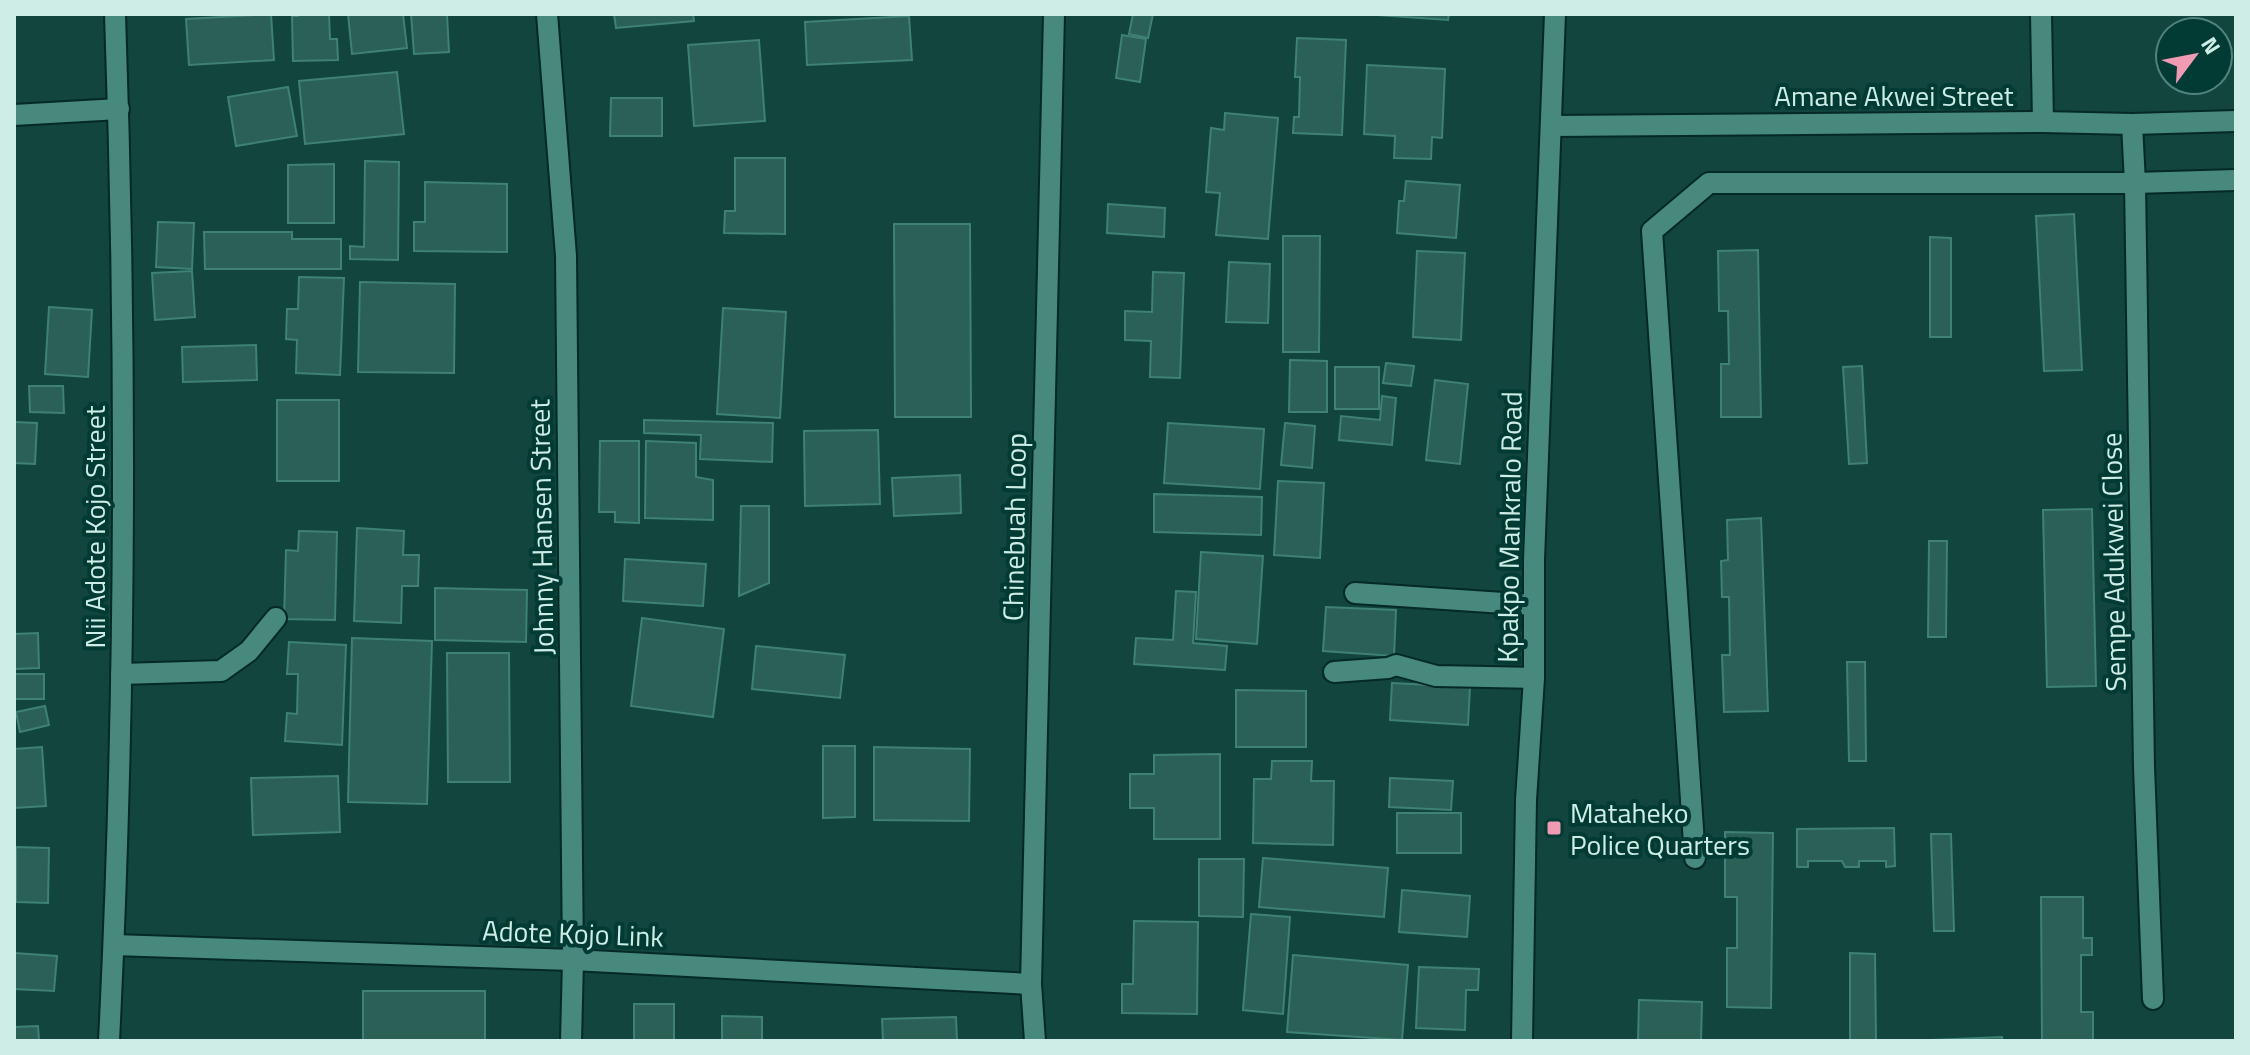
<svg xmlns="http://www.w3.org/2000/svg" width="2250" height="1055" viewBox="0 0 2250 1055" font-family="'Titillium Web',sans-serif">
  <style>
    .building { fill: #2a6056; stroke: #3f8175; stroke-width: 2 }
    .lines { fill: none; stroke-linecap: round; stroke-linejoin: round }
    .service-casing { stroke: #052924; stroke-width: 24 }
    .minor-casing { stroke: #052924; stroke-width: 24 }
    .tertiary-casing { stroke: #052924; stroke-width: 24 }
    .service { stroke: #48897d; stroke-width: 20 }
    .minor { stroke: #48897d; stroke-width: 20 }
    .tertiary { stroke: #48897d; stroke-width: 20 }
    .poi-dot { fill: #f19ab4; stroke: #023b33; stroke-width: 3 }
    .labels { text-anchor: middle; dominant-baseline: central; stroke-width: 8; stroke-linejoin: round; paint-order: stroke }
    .street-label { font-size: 28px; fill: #cdede6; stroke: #023b33 }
    .poi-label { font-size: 28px; fill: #cdede6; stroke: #023b33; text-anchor: start }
  </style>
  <rect width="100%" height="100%" fill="#11453d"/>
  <!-- building -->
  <g class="building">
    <path d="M271 14 274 60 189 65 186 19Z"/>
    <path d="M298 14H329L330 39H337L338 60 293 61 292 16H298Z"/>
    <path d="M348 14H403L407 48 352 54Z"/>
    <path d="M411 14H447L449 52 414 54Z"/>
    <path d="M614 14H693L694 21 616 28Z"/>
    <path d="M1133 14H1153L1148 38 1129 34Z"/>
    <path d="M1363 14H1449L1448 20Z"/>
    <path d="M909 16 912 60 807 65 805 22Z"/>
    <path d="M1122 35 1146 39 1140 82 1116 78Z"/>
    <path d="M1297 38 1346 40 1342 135 1293 133 1294 117H1299L1300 77H1295Z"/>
    <path d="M759 40 765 121 694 126 688 45Z"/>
    <path d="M1367 65 1445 69 1442 138 1432 137 1431 159 1394 158 1395 136 1364 134Z"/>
    <path d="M397 72 404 134 305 144 299 81Z"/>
    <path d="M288 87 297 136 236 146 228 97Z"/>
    <path d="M611 98H662V136H610Z"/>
    <path d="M1225 113 1278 118 1268 239 1216 235 1220 193 1206 192 1211 128 1224 130Z"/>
    <path d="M735 158H785V234L724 233 725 211H735Z"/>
    <path d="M365 161 399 162 398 260 350 259V246L364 247Z"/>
    <path d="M334 164V223H288V165Z"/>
    <path d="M1406 181 1460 185 1456 238 1397 233 1399 201H1404Z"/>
    <path d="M425 182 507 184V252L414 251V222H425Z"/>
    <path d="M1108 204 1165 208 1164 237 1107 233Z"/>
    <path d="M2074 214 2082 370 2044 371 2036 216Z"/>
    <path d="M158 222 194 223 192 269 156 267Z"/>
    <path d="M894 224H970L971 417H895Z"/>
    <path d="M204 232H292V239H341V269H205Z"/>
    <path d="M1283 236H1320L1319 352H1283Z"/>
    <path d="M1930 237 1951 238V337H1930Z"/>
    <path d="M1758 250 1761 417H1721V364H1729L1728 311H1719L1718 251Z"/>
    <path d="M1417 251 1465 253 1461 340 1413 337Z"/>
    <path d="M1229 262 1270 264 1268 323 1226 322Z"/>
    <path d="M192 271 195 317 155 320 152 273Z"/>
    <path d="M1153 272 1184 273 1180 378 1150 377 1151 341 1125 340V311L1152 312Z"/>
    <path d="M299 277 344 278 340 375 296 373 297 340 286 339 287 309H298Z"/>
    <path d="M360 282 455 284 454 373 358 372Z"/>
    <path d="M49 307 92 310 88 377 45 374Z"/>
    <path d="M723 308 786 312 780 418 717 414Z"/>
    <path d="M256 345 257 380 183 382 182 347Z"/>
    <path d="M1290 360 1327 361V412H1289Z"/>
    <path d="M1386 363 1414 366 1411 386 1383 383Z"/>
    <path d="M1862 366 1867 463 1849 464 1843 367Z"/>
    <rect x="1335" y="367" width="44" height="42"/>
    <path d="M1435 380 1468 384 1460 464 1426 460Z"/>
    <path d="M29 386H63L64 413 30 412Z"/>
    <path d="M1382 396 1396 398 1392 445 1339 440 1341 416 1380 420Z"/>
    <rect x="277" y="400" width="62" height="81"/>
    <path d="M644 420 773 423 772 462 700 459 701 435 644 433Z"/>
    <path d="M14 422 37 423 35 464 14 463Z"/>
    <path d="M1168 423 1264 429 1260 489 1164 483Z"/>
    <path d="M1285 423 1315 426 1312 468 1281 465Z"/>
    <path d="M878 430 880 504 805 506 804 431Z"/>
    <path d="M600 441H639V523L615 522V512H599Z"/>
    <path d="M646 441 696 443V477L713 480V520L645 518Z"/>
    <path d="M960 475 961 513 894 516 892 478Z"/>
    <path d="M1278 481 1324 483 1320 558 1274 555Z"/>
    <path d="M1154 494 1262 497 1261 535 1154 532Z"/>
    <path d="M741 506H769V583L739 596Z"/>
    <path d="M2092 509 2096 686 2047 687 2043 510Z"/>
    <path d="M1761 518 1768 711 1724 712 1722 655H1730L1729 597H1722L1721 561 1728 560 1727 520Z"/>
    <path d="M357 528 404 531 403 555H419L418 586H402L401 623 354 621Z"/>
    <path d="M299 531 337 532 335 620 284 619 286 550 298 551Z"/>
    <path d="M1929 541H1947L1946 637H1928Z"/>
    <path d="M1201 552 1263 556 1257 644 1196 639Z"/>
    <path d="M625 559 706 564 703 606 623 601Z"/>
    <path d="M435 588 527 590 526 642 435 640Z"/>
    <path d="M1176 591 1196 592 1193 643 1227 646 1225 670 1134 664 1136 638 1173 640Z"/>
    <path d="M1326 607 1396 610 1394 656 1323 651Z"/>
    <path d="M642 618 724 629 713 717 631 706Z"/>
    <path d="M38 633 39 668 14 669V634Z"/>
    <path d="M352 638 432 641 427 804 348 802Z"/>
    <path d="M289 642 346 645 342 745 285 741 287 713 297 714 298 674H287Z"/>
    <path d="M756 646 845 655 840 698 752 689Z"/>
    <path d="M447 653H509L510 782H448Z"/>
    <path d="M1847 662H1865L1866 761H1849Z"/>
    <rect x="14" y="674" width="30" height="25"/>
    <path d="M1392 683 1470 687 1468 725 1390 720Z"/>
    <path d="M1236 690 1306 691V747H1236Z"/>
    <path d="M45 706 49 725 20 732 16 712Z"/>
    <path d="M823 746H855V817L823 818Z"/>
    <path d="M42 747 46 806 14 808V749Z"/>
    <path d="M874 747 970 749 969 821 874 820Z"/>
    <path d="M1220 754V839H1154V808H1130V774H1154V755Z"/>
    <path d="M1272 761H1312L1311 781H1334L1333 845 1253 843 1254 779H1271Z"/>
    <path d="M338 776 340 832 253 835 251 778Z"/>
    <path d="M1390 778 1453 781 1451 810 1389 807Z"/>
    <rect x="1397" y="813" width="64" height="40"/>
    <path d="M1894 828 1895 866 1886 867V861H1859V867H1845L1842 861H1808V867H1797V829Z"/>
    <path d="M1725 832 1773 833 1771 1008 1727 1007V948H1737V897H1725Z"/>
    <path d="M1931 834H1951L1954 931H1934Z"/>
    <path d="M16 847 49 848 48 903 16 902Z"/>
    <path d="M1263 858 1388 868 1384 917 1259 907Z"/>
    <path d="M1199 859H1244L1243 917 1199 916Z"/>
    <path d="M1402 890 1470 896 1467 937 1399 932Z"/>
    <path d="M2041 897H2083V938H2092V955H2081V1012H2093V1041H2042Z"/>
    <path d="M1251 914 1290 917 1283 1014 1243 1010Z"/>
    <path d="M1134 921 1198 922 1197 1014 1122 1013V984H1133Z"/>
    <path d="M14 953 57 956 54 991 14 989Z"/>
    <path d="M1850 953 1875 954 1876 1041H1850Z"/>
    <path d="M1293 955 1408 965 1402 1040 1287 1032Z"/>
    <path d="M1419 967 1479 969 1478 990H1466L1465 1030 1416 1028Z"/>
    <rect x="363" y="991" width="122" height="50"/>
    <path d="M1639 1000 1702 1002 1701 1041H1638Z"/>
    <rect x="634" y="1004" width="40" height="37"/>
    <path d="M722 1016 762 1017V1041H722Z"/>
    <path d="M956 1017 957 1041H883L882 1019Z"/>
    <path d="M38 1026 39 1041H14V1027Z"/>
    <path d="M2002 1037V1041H1907Z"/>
  </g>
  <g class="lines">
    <!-- service casing -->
    <g class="service-casing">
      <g id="service">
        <path d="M1355 593 1534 605"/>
        <path d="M1334 672 1388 668 1396 665 1436 676 1534 678"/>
        <path d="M121 674 221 671 249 651 276 618"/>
      </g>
    </g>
    <!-- minor casing -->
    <g class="minor-casing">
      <g id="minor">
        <path d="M547 14 566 256 573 960 571 1041"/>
        <path d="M2041 14 2043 122"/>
        <path d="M14 115 119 109"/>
        <path d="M2132 124 2135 183 2144 767 2153 999"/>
        <path d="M1551 126 2043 122 2132 124 2236 121"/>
        <path d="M1695 858 1652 231 1709 183H2135L2236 180"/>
        <path d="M114 945 573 960 1031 984"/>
        <path d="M109 1041C126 699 127 356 115 14"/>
        <path d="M1035 1041 1031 984 1054 14"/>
      </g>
    </g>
    <!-- tertiary casing -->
    <g class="tertiary-casing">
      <path id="tertiary" d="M1522 1041 1526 800 1534 678V560L1555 14"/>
    </g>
    <!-- service -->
    <use href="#service" class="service"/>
    <!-- minor -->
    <use href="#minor" class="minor"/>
    <!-- tertiary -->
    <use href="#tertiary" class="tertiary"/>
  </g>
  <!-- markers -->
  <rect class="poi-dot" x="1546" y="820" width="16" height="16" rx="4"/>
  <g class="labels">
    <!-- street labels -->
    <g class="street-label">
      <text x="1894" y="95">Amane Akwei Street</text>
      <text transform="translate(94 527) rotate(-90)">Nii Adote Kojo Street</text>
      <text transform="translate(541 527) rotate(-91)">Johnny Hansen Street</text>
      <text transform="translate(1014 527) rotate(-89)">Chinebuah Loop</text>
      <text transform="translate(1509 527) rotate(-89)">Kpakpo Mankralo Road</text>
      <text transform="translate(2113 562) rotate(-91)">Sempe Adukwei Close</text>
      <text transform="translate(573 933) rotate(2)">Adote Kojo Link</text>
    </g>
    <!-- poi labels -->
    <g class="poi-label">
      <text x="1570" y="812">Mataheko<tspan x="1570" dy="32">Police Quarters</tspan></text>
    </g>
  </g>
  <!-- border -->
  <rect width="2250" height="1055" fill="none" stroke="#cdede6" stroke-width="32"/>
  <!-- north arrow -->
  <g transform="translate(2194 56) rotate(58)"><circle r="38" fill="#023b33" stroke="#53827b" stroke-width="2"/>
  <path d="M0-6L14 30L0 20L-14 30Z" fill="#f19ab4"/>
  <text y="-12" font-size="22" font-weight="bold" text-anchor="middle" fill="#cdede6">N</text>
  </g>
</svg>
